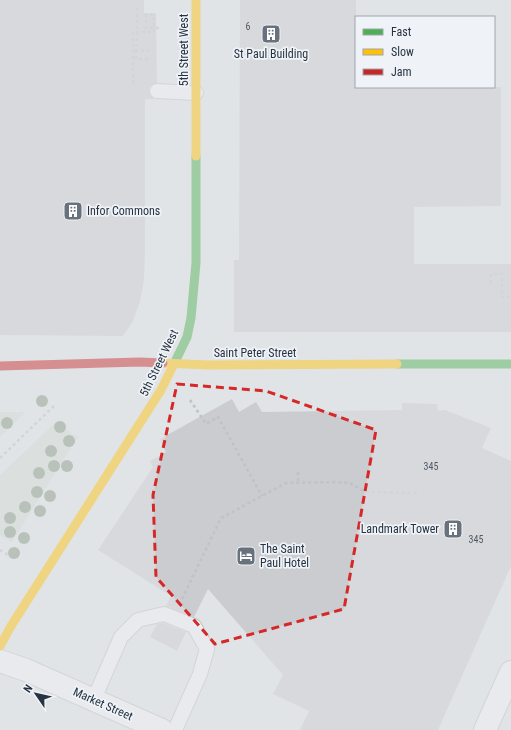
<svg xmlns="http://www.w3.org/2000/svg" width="511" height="730" viewBox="0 0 511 730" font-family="'Roboto Condensed',sans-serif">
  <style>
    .green { fill: #d3dbd2 }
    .building { fill: #cacccf }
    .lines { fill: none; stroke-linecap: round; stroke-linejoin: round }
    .lane-casing { stroke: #bfc2c5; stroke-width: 16 }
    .street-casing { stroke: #bfc2c5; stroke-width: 24 }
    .path { stroke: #bfc3c6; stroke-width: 2.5; stroke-dasharray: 3 3; stroke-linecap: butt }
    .lane { stroke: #f1f2f3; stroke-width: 14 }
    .street { stroke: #f1f2f3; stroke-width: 22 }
    .fast { stroke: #4caf50; stroke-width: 9 }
    .slow { stroke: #ffc107; stroke-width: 9 }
    .jam { stroke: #c62828; stroke-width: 9 }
    .tree { fill: #889a84 }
    .marked { fill: none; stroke: #d62828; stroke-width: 3; stroke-dasharray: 8 5; stroke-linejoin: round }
    .labels { text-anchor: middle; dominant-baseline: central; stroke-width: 3.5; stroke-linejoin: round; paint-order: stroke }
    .number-label { font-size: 10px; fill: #505a66 }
    .street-label { font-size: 12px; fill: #273342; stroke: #eff3f7 }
    .poi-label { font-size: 12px; fill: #273342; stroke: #eff3f7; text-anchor: start }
  </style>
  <rect width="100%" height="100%" fill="#e1e4e7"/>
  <!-- green -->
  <g class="green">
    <path d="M0 412H26L0 437Z"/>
    <path d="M58 420 70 432 78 437 12 542 0 536V475Z"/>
  </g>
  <!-- building -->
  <g class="building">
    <path d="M0 0H144V13H156L157 83 150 86 149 90 150 95 154 99H145V252L144 280 140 301 133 321 123 336 0 335Z"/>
    <path d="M240 0H356V87H501V206L414 207V264H511V332H234V260H239Z"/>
    <path d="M232 399 239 412 256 402 262 412 402 410V403L437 404 438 411 445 410 491 428 482 448 511 461V566L438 730H300L309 711 273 694 283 675 208 589 194 617 166 606 171 596 98 550 153 467 150 461 166 452 160 439Z"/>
    <path d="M163 623 186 632 177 651 150 637 157 624Z"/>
  </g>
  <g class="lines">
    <!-- lane casing -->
    <g class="lane-casing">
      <g id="lane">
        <path d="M157 91 196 93"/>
        <path d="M94 699 121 637 138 620 164 614 194 626 207 649 200 674 175 730"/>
      </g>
    </g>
    <!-- street casing -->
    <g class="street-casing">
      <g id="street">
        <path d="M0 661 26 670 162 730"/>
        <path d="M485 730 511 672"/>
      </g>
    </g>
    <!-- path -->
    <g class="path">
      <path d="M137 8V32"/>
      <path d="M138 33H137L136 59H149"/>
      <path d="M135 50 149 51"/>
      <path d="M133 83V32H154V15H146V28H162"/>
      <path d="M491 283V274H502V297H511"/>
      <path d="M190 400 206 424 218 417 262 496"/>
      <path d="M0 458 56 404"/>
      <path d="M298 472V483"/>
      <path d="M0 550 10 556"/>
      <path d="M182 599 221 518 286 483 336 482 350 483 365 492 419 493"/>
    </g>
    <!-- lane -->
    <use href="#lane" class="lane"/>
    <!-- street -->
    <use href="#street" class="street"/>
    <!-- fast -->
    <g class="fast">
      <path d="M174 364 187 337 191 318 196 263V156"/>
      <path d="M397 364H511"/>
    </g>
    <!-- slow -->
    <g class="slow">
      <path d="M196 0V156"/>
      <path d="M163 363 208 365 397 364"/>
      <path d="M0 646 11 626 161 390 174 364"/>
    </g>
    <!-- jam -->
    <path class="jam" d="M0 366 140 362 163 363"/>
  </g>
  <!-- trees -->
  <g class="tree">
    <circle cx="42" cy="401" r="6"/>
    <circle cx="7" cy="423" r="6"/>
    <circle cx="60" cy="427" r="6"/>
    <circle cx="69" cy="441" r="6"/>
    <circle cx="51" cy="451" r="6"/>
    <circle cx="54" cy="466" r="6"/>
    <circle cx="67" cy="466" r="6"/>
    <circle cx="39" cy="473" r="6"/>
    <circle cx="37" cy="492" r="6"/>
    <circle cx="50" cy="496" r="6"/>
    <circle cx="25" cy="507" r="6"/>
    <circle cx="40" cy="511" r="6"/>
    <circle cx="10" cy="518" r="6"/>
    <circle cx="10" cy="532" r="6"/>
    <circle cx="24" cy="538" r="6"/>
    <circle cx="14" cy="553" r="6"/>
  </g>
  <!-- marked area -->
  <path d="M0 0H511V730H0ZM177 384 266 391 376 430 344 609 215 644 156 577 153 495Z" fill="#e1e4e7" fill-opacity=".55" fill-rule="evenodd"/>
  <path class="marked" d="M177 384 266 391 376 430 344 609 215 644 156 577 153 495Z"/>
  <!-- icons -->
  <defs>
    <g id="building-square" transform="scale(1)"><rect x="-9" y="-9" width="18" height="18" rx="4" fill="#68717c" stroke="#eff3f7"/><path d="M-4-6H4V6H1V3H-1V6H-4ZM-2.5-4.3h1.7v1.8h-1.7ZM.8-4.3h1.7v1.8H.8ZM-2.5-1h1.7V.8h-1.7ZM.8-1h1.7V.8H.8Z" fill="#fff"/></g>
    <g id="hotel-square" transform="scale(1)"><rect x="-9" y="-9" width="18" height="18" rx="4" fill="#68717c" stroke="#eff3f7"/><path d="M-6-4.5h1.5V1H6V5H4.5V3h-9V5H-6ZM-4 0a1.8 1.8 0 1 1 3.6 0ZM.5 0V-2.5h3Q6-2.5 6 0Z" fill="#fff"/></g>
  </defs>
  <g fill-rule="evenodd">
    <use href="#building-square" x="271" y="34"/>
    <use href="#building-square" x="73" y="211"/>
    <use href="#building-square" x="453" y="529"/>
    <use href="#hotel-square" x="246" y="556"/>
  </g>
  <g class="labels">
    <!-- number labels -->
    <g class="number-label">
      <text x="248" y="26">6</text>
      <text x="431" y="466">345</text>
      <text x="476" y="539">345</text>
    </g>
    <!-- street labels -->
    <g class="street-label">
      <text transform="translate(184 50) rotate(-90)">5th Street West</text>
      <text x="255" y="353">Saint Peter Street</text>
      <text transform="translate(159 363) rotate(-64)">5th Street West</text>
      <text transform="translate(103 704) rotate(24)">Market Street</text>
    </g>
    <!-- poi labels -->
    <g class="poi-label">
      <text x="271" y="54" text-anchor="middle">St Paul Building</text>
      <text x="87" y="211">Infor Commons</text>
      <text x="439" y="529" text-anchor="end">Landmark Tower</text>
      <text x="260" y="549">The Saint<tspan x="260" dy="14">Paul Hotel</tspan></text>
    </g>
  </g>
  <!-- legend -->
  <rect x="355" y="16" width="140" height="72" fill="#eff3f7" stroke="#9fa6af"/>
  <rect x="363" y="29" width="20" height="6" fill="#4caf50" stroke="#9fa6af"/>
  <text x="391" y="36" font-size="12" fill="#273342">Fast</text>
  <rect x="363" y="49" width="20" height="6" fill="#ffc107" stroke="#9fa6af"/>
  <text x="391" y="56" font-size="12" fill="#273342">Slow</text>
  <rect x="363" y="69" width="20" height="6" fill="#c62828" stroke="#9fa6af"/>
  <text x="391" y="76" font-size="12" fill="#273342">Jam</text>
  <!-- north arrow -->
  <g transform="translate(36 694) rotate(304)" stroke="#eff3f7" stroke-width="3" paint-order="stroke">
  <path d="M0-3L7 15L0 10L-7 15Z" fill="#273342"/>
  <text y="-6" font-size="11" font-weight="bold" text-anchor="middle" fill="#273342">N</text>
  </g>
</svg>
